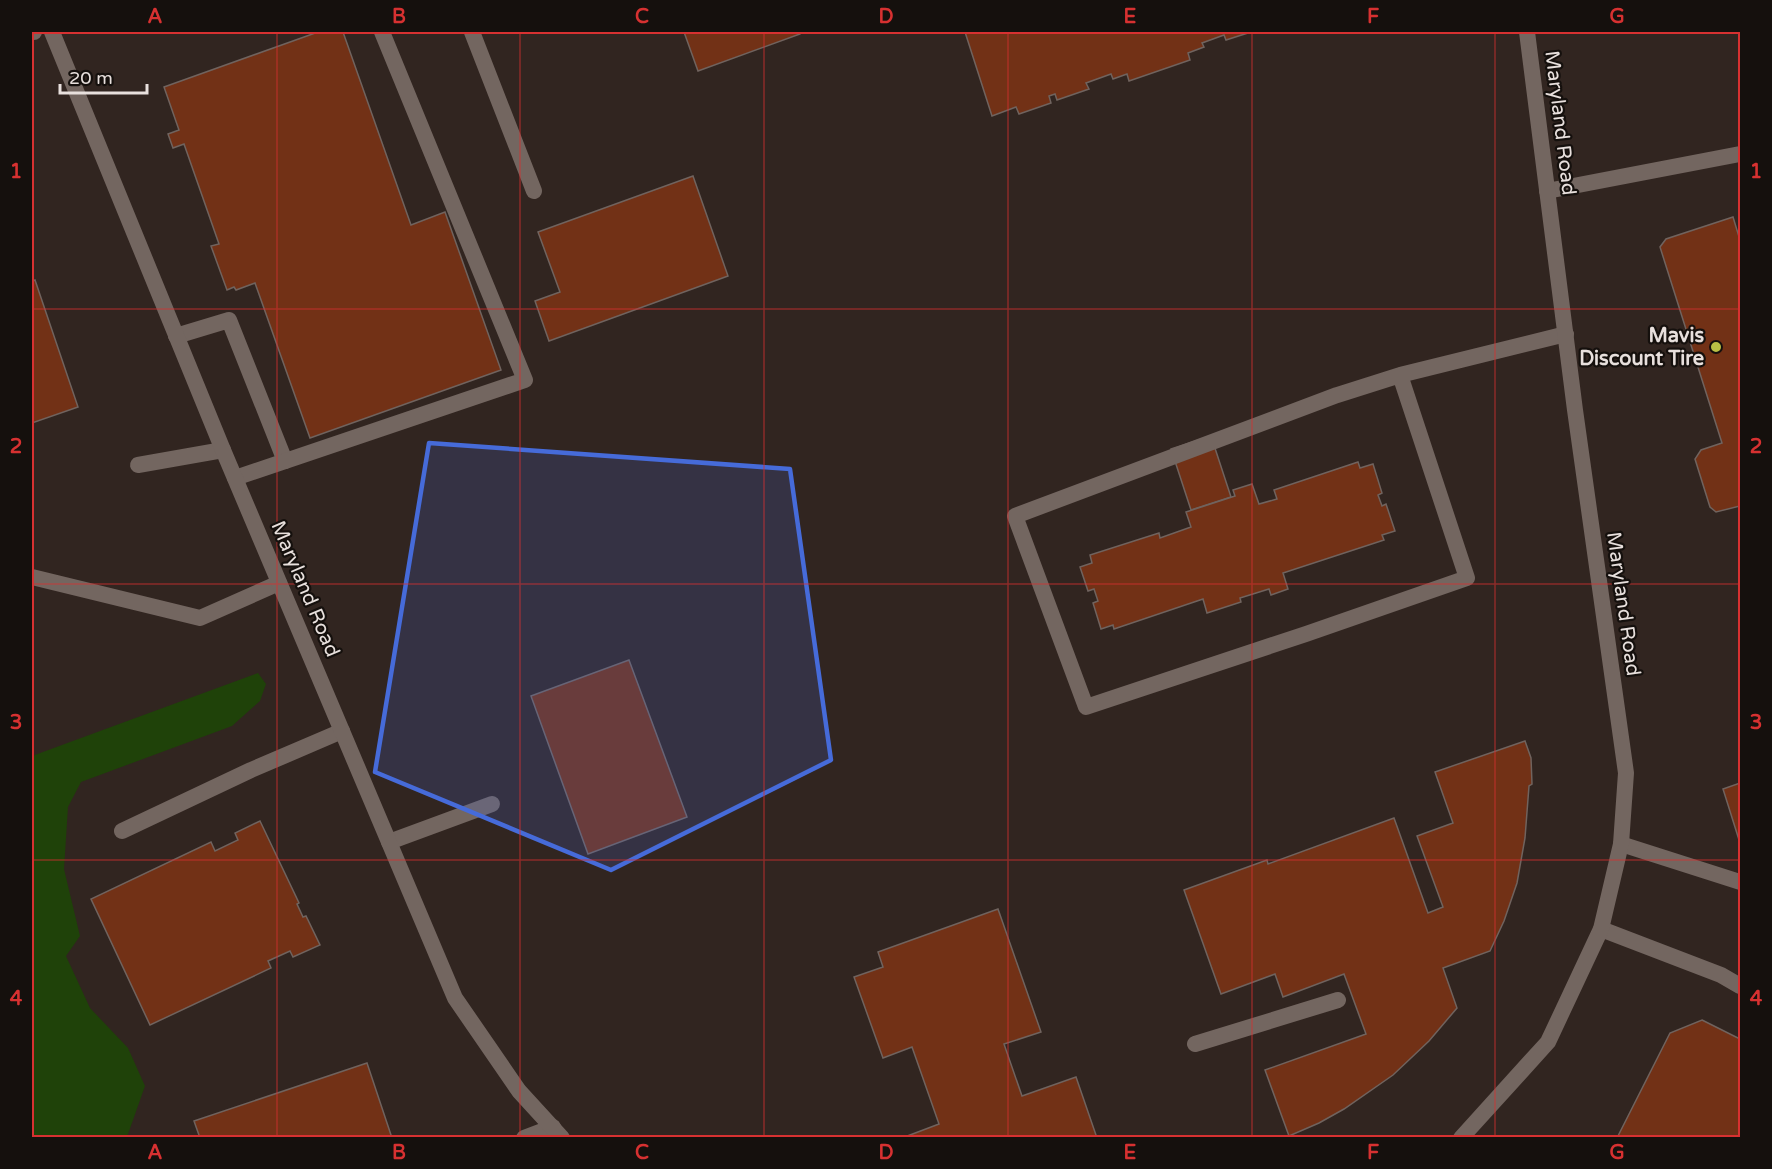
<svg xmlns="http://www.w3.org/2000/svg" width="1772" height="1169" viewBox="0 0 1772 1169" font-family="'Varela Round',sans-serif">
  <style>
    .green { fill: #1f4209 }
    .building { fill: #723116; stroke: #70635e; stroke-width: 1.5 }
    .lines { fill: none; stroke-linecap: round; stroke-linejoin: round }
    .service { stroke: #736660; stroke-width: 16 }
    .minor { stroke: #736660; stroke-width: 16 }
    .tertiary { stroke: #736660; stroke-width: 16 }
    .marked { fill: #466bd9; fill-opacity: 0.2; stroke: #466bd9; stroke-width: 4.5; stroke-linejoin: round }
    .grid { fill: none; stroke: #d73131; stroke-width: 1.5; stroke-opacity: 0.55 }
    .poi-dot { fill: #bac045; stroke: #15100d; stroke-width: 2 }
    .labels { text-anchor: middle; dominant-baseline: central; stroke-width: 4.5; stroke-linejoin: round; paint-order: stroke }
    .street-label { font-size: 20px; fill: #e8e0dd; stroke: #15100d }
    .poi-label { font-size: 20px; font-weight: bold; fill: #e8e0dd; stroke: #15100d; text-anchor: end }
    .neatline { fill: none; stroke: #d73131; stroke-width: 2 }
    .grid-label { font-size: 20px; text-anchor: middle; font-weight: bold; fill: #d73131 }
  </style>
  <rect width="100%" height="100%" fill="#312520"/>
  <!-- green -->
  <path class="green" d="M258 673 266 684 260 701 232 726 81 782 68 807 64 869 80 936 66 956 90 1008 128 1048 145 1086 127 1137H32V756Z"/>
  <!-- building -->
  <g class="building">
    <path d="M318 32H343L411 225 445 212 501 370 310 438 255 283 236 290 234 287 227 290 211 246 219 244 184 144 173 148 168 134 179 130 164 87Z"/>
    <path d="M684 32H800V34L698 71Z"/>
    <path d="M965 32H1251L1226 40 1224 35 1202 43 1204 47 1188 53 1190 60 1129 81 1127 74 1113 79 1111 74 1086 83 1089 89 1057 100 1055 94 1049 96 1051 103 1019 114 1016 107 992 116Z"/>
    <path d="M693 176 728 276 549 341 535 301 560 292 538 232Z"/>
    <path d="M1733 217 1740 240V506L1716 512 1710 507 1695 459 1701 450 1722 443 1660 247 1666 239Z"/>
    <path d="M35 280 78 407 32 423V281Z"/>
    <path d="M1211 436 1231 497 1191 510 1171 449Z"/>
    <path d="M1358 462 1360 468 1373 464 1382 493 1378 495 1382 506 1386 504 1395 531 1382 535 1384 540 1283 573 1288 589 1271 595 1269 589 1240 598 1241 602 1207 613 1203 599 1114 629 1113 625 1101 629 1093 603 1098 601 1094 589 1088 591 1080 567 1092 563 1090 555 1159 533 1160 538 1191 527 1186 512 1235 496 1233 490 1252 484 1259 504 1277 499 1274 490Z"/>
    <path d="M629 660 687 817 588 854 531 696Z"/>
    <path d="M1525 741 1531 758 1532 784 1529 786 1525 838 1517 883 1504 921 1490 951 1443 968 1457 1008 1429 1041 1393 1075 1344 1109 1319 1123 1289 1136 1265 1070 1366 1034 1344 974 1283 997 1275 974 1221 994 1184 890 1267 860 1268 864 1394 818 1428 913 1443 907 1417 836 1453 823 1435 772Z"/>
    <path d="M1740 783V843L1723 789Z"/>
    <path d="M260 821 299 903 297 904 303 917 306 916 320 945 293 957 290 951 268 961 271 968 150 1025 91 899 211 842 215 851 238 840 235 833Z"/>
    <path d="M998 909 1041 1032 1004 1044 1022 1096 1076 1077 1097 1138H902L939 1124 912 1047 883 1058 854 977 883 967 878 952Z"/>
    <path d="M1702 1020 1740 1039V1138H1617L1670 1033Z"/>
    <path d="M367 1063 392 1138H200L194 1121Z"/>
  </g>
  <g class="lines">
    <!-- service -->
    <g class="service">
      <path d="M472 32 534 191"/>
      <path d="M1547 191 1740 154"/>
      <path d="M176 336 229 320 285 461"/>
      <path d="M1400 375 1467 578 1306 634 1086 707 1015 516 1337 395 1400 375 1566 334"/>
      <path d="M138 465 223 450"/>
      <path d="M235 478 525 380 382 32"/>
      <path d="M32 577 200 618 279 583"/>
      <path d="M122 831 251 770 342 731"/>
      <path d="M389 842 492 804"/>
      <path d="M1621 844 1740 882"/>
      <path d="M1601 929 1721 975 1740 986"/>
      <path d="M1195 1044 1338 1000"/>
      <path d="M524 1138 553 1127"/>
    </g>
    <!-- minor -->
    <g class="minor">
      <path d="M52 32 223 450 455 998 519 1091 562 1138"/>
      <path d="M1461 1138 1548 1042 1601 929 1621 844 1626 773 1575 410 1527 32"/>
    </g>
    <!-- tertiary -->
    <path class="tertiary" d="M32 32H34"/>
  </g>
  <!-- marked area -->
  <path class="marked" d="M429 443 790 469 831 760 611 870 375 772Z"/>
  <!-- grid -->
  <path class="grid" d="M277 32V1138M520 32V1138M764 32V1138M1008 32V1138M1252 32V1138M1495 32V1138M32 309H1740M32 584H1740M32 860H1740"/>
  <!-- markers -->
  <circle class="poi-dot" cx="1716" cy="347" r="6"/>
  <g class="labels">
    <!-- street labels -->
    <g class="street-label">
      <text transform="translate(1560 123) rotate(83)">Maryland Road</text>
      <text transform="translate(305 589) rotate(67)">Maryland Road</text>
      <text transform="translate(1623 604) rotate(82)">Maryland Road</text>
    </g>
    <!-- poi labels -->
    <g class="poi-label">
      <text x="1704" y="336">Mavis<tspan x="1704" dy="23">Discount Tire</tspan></text>
    </g>
  </g>
  <!-- border -->
  <rect width="1772" height="1169" fill="none" stroke="#15100d" stroke-width="66"/>
  <!-- scale -->
  <path d="M60 84v9h87v-9" fill="none" stroke="#e8e0dd" stroke-width="3"/>
  <text x="69" y="84" font-size="18" fill="#e8e0dd" stroke="#15100d" stroke-width="4.5" paint-order="stroke">20 m</text>
  <rect x="33" y="33" width="1706" height="1103" class="neatline"/>
  <g class="grid-label">
    <text x="155" y="23">A</text>
    <text x="399" y="23">B</text>
    <text x="642" y="23">C</text>
    <text x="886" y="23">D</text>
    <text x="1130" y="23">E</text>
    <text x="1373" y="23">F</text>
    <text x="1617" y="23">G</text>
    <text x="16" y="178">1</text>
    <text x="1756" y="178">1</text>
    <text x="16" y="453">2</text>
    <text x="1756" y="453">2</text>
    <text x="16" y="729">3</text>
    <text x="1756" y="729">3</text>
    <text x="16" y="1005">4</text>
    <text x="1756" y="1005">4</text>
    <text x="155" y="1159">A</text>
    <text x="399" y="1159">B</text>
    <text x="642" y="1159">C</text>
    <text x="886" y="1159">D</text>
    <text x="1130" y="1159">E</text>
    <text x="1373" y="1159">F</text>
    <text x="1617" y="1159">G</text>
  </g>
</svg>
